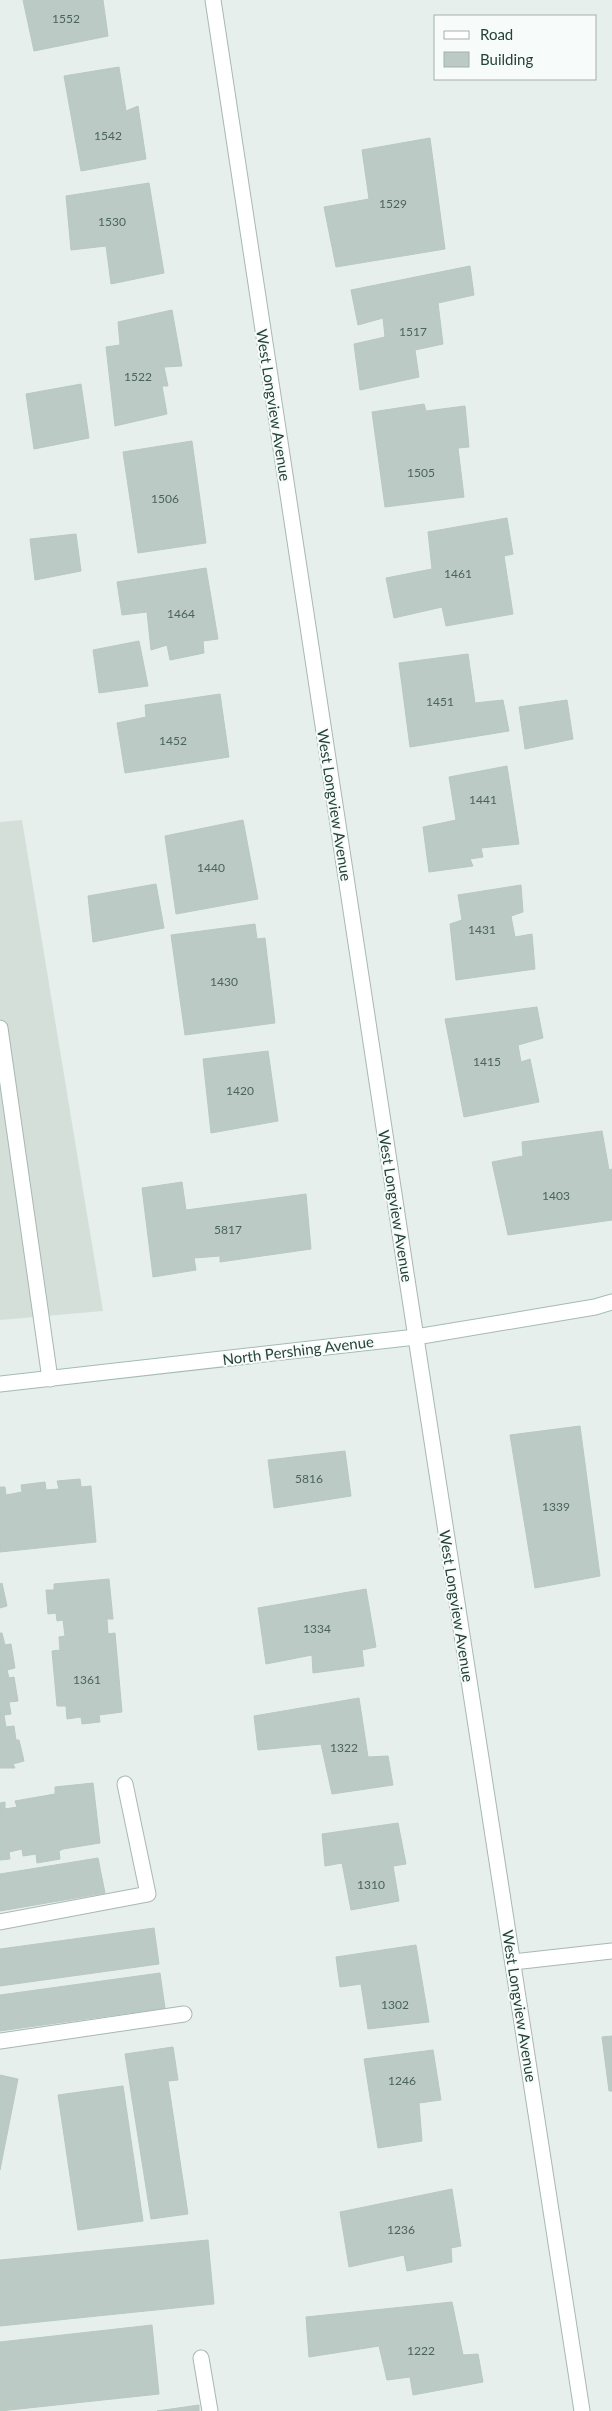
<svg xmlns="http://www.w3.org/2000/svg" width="612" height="2411" viewBox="0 0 612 2411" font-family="Lato,sans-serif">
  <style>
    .built { fill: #d4dfda }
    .building { fill: #bbcac4; stroke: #b8c9c2 }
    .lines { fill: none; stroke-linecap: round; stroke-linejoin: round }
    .service-casing { stroke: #a8b8b2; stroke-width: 17 }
    .minor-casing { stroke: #a8b8b2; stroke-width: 17 }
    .secondary-casing { stroke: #a4bbb3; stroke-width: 17 }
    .service { stroke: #fff; stroke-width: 15 }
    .minor { stroke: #fff; stroke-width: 15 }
    .secondary { stroke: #fff; stroke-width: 15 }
    .labels { text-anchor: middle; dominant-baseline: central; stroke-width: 4; stroke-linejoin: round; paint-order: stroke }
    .number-label { font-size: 12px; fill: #4a645c }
    .street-label { font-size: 15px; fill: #24423a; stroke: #f7fbf9 }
  </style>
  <rect width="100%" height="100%" fill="#e6efeb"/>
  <!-- built -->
  <path class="built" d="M22 820 103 1311 0 1320V822Z"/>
  <!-- building -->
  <g class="building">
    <path d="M23 0H103L108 36 34 51Z"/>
    <path d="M119 67 126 111 138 106 146 159 81 171 64 76Z"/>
    <path d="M430 138 445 249 336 267 324 207 369 199 362 150Z"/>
    <path d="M149 183 164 273 111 284 106 246 71 250 66 196Z"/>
    <path d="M470 266 474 295 438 303 443 344 415 350 419 377 360 390 354 344 385 337 383 318 358 325 351 290Z"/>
    <path d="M172 310 182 366 164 367 168 386H162L167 414 115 426 106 347 120 345 118 322Z"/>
    <path d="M81 384 89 438 34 449 26 394Z"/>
    <path d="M424 404 426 411 465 406 469 447 458 448 464 497 385 507 372 412Z"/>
    <path d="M192 441 206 543 138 553 123 452Z"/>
    <path d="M507 518 513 554 504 556 513 614 446 626 442 607 394 618 386 578 432 569 428 532Z"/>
    <path d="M76 534 81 571 35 580 30 539Z"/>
    <path d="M206 568 218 639 203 641 204 653 170 660 167 645 151 650 147 612 122 615 117 582Z"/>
    <path d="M139 641 148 686 99 693 93 650Z"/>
    <path d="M468 654 475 703 503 700 509 731 410 747 399 663Z"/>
    <path d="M220 694 229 757 125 773 117 723 146 717 145 705Z"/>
    <path d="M567 700 573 739 525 749 519 707Z"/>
    <path d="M507 766 519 844 481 848 483 857 470 859 473 866 429 872 423 827 456 820 449 777Z"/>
    <path d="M243 820 258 899 176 914 165 836Z"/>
    <path d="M156 884 164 928 93 942 88 896Z"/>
    <path d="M521 885 523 912 511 916 515 937 532 934 535 969 456 980 450 924 462 920 458 895Z"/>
    <path d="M255 924 257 939 265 938 275 1023 185 1035 171 935Z"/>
    <path d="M537 1007 543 1038 518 1045 521 1062 530 1059 539 1102 464 1117 445 1019Z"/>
    <path d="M268 1051 278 1121 211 1133 203 1059Z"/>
    <path d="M602 1131 609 1170 612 1169V1220L508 1235 492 1162 523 1156 522 1142Z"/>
    <path d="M182 1182 186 1210 306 1194 311 1249 220 1262V1256L194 1258 196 1270 153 1277 142 1188Z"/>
    <path d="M580 1426 600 1576 535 1588 510 1435Z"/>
    <path d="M345 1451 351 1496 274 1508 268 1460Z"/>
    <path d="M80 1479 81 1487 91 1486 96 1542 0 1552V1487H5L6 1495 22 1492 21 1485 45 1482 46 1490 59 1489 57 1481Z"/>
    <path d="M109 1579 113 1619H107L108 1634 115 1633 122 1712 99 1715 100 1722 82 1724 81 1717 67 1719 66 1706H57L52 1651 60 1650 59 1637 65 1636 63 1620 57 1621 56 1613 48 1614 46 1590H54V1584Z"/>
    <path d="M2 1583 7 1606 0 1608V1584Z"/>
    <path d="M366 1589 376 1647 362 1650 364 1666 313 1673 312 1655 266 1664 258 1608Z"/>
    <path d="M0 1633H2L5 1645 11 1644 15 1668 7 1670 9 1678 14 1677 18 1701 9 1702 11 1714 4 1715 6 1727 14 1726 16 1740H19L24 1761 13 1764 15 1768H0Z"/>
    <path d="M359 1698 368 1757 388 1756 393 1785 332 1794 321 1744 258 1750 254 1716Z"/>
    <path d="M93 1783 100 1843 63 1849 59 1851 60 1859 37 1863 36 1854 23 1856 22 1849 9 1852 10 1859 0 1860V1803L5 1802V1809L17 1807 15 1801 55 1794V1787Z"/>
    <path d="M398 1823 406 1864 393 1866 399 1901 351 1910 342 1863 325 1866 322 1834Z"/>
    <path d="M98 1858 105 1893 0 1911V1874Z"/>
    <path d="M154 1928 159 1964 0 1986V1949Z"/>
    <path d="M416 1945 429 2022 368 2029 361 1984 340 1987 336 1957Z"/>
    <path d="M160 1973 165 2008 0 2031V1995Z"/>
    <path d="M612 2036V2091H609L602 2037Z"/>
    <path d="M173 2047 178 2080 168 2081 188 2214 151 2219 125 2054Z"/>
    <path d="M433 2050 441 2100 419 2103 422 2141 378 2148 364 2059Z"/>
    <path d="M0 2075 18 2079 0 2170Z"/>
    <path d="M123 2086 143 2221 78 2230 58 2095Z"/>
    <path d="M452 2189 461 2246 451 2248 452 2262 407 2271 404 2255 349 2267 340 2212Z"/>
    <path d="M208 2240 214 2304 0 2326V2260Z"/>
    <path d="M452 2302 463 2355 478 2354 483 2382 413 2395 410 2377 387 2380 379 2346 309 2357 306 2317Z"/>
    <path d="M152 2325 159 2394 0 2411V2342Z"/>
    <path d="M199 2405V2411H157Z"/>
  </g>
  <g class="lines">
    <!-- service casing -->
    <g class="service-casing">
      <g id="service">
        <path d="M0 1028 50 1379"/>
        <path d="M0 1922 148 1894 125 1784"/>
        <path d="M0 2041 184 2014"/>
        <path d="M201 2358 210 2411"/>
      </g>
    </g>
    <!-- minor casing -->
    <g class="minor-casing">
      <g id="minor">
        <path d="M213 0 406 1273 582 2411"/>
        <path d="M513 1962 612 1951"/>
      </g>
    </g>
    <!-- secondary casing -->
    <g class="secondary-casing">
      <path id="secondary" d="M0 1384 416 1337 595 1307 612 1302"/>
    </g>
    <!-- service -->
    <use href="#service" class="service"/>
    <!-- minor -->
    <use href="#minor" class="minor"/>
    <!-- secondary -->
    <use href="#secondary" class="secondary"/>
  </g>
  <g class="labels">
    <!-- number labels -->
    <g class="number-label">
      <text x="66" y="18">1552</text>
      <text x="108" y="135">1542</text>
      <text x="393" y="203">1529</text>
      <text x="112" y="221">1530</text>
      <text x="413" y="331">1517</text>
      <text x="138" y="376">1522</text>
      <text x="421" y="472">1505</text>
      <text x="165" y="498">1506</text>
      <text x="458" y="573">1461</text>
      <text x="181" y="613">1464</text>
      <text x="440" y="701">1451</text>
      <text x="173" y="740">1452</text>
      <text x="483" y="799">1441</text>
      <text x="211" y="867">1440</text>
      <text x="482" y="929">1431</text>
      <text x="224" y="981">1430</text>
      <text x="487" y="1061">1415</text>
      <text x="240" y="1090">1420</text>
      <text x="556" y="1195">1403</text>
      <text x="228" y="1229">5817</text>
      <text x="309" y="1478">5816</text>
      <text x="556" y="1506">1339</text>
      <text x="317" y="1628">1334</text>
      <text x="87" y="1679">1361</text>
      <text x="344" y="1747">1322</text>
      <text x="371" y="1884">1310</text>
      <text x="395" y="2004">1302</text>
      <text x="402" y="2080">1246</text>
      <text x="401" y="2229">1236</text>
      <text x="421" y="2350">1222</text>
    </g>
    <!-- street labels -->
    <g class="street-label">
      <text transform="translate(274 405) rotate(81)">West Longview Avenue</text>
      <text transform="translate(335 805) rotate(81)">West Longview Avenue</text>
      <text transform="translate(396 1206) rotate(81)">West Longview Avenue</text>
      <text transform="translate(298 1350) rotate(-7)">North Pershing Avenue</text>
      <text transform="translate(457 1606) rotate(81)">West Longview Avenue</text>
      <text transform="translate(520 2006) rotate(81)">West Longview Avenue</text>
    </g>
  </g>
  <!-- legend -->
  <rect x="434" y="15" width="162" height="65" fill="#f7fbf9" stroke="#a3b1ad"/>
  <rect x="444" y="31" width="25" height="8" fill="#ffffff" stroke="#a3b1ad"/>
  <text x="480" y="40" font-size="15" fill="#24423a">Road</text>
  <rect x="444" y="52" width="25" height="15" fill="#bbcac4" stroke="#a3b1ad"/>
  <text x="480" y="65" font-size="15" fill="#24423a">Building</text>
</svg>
